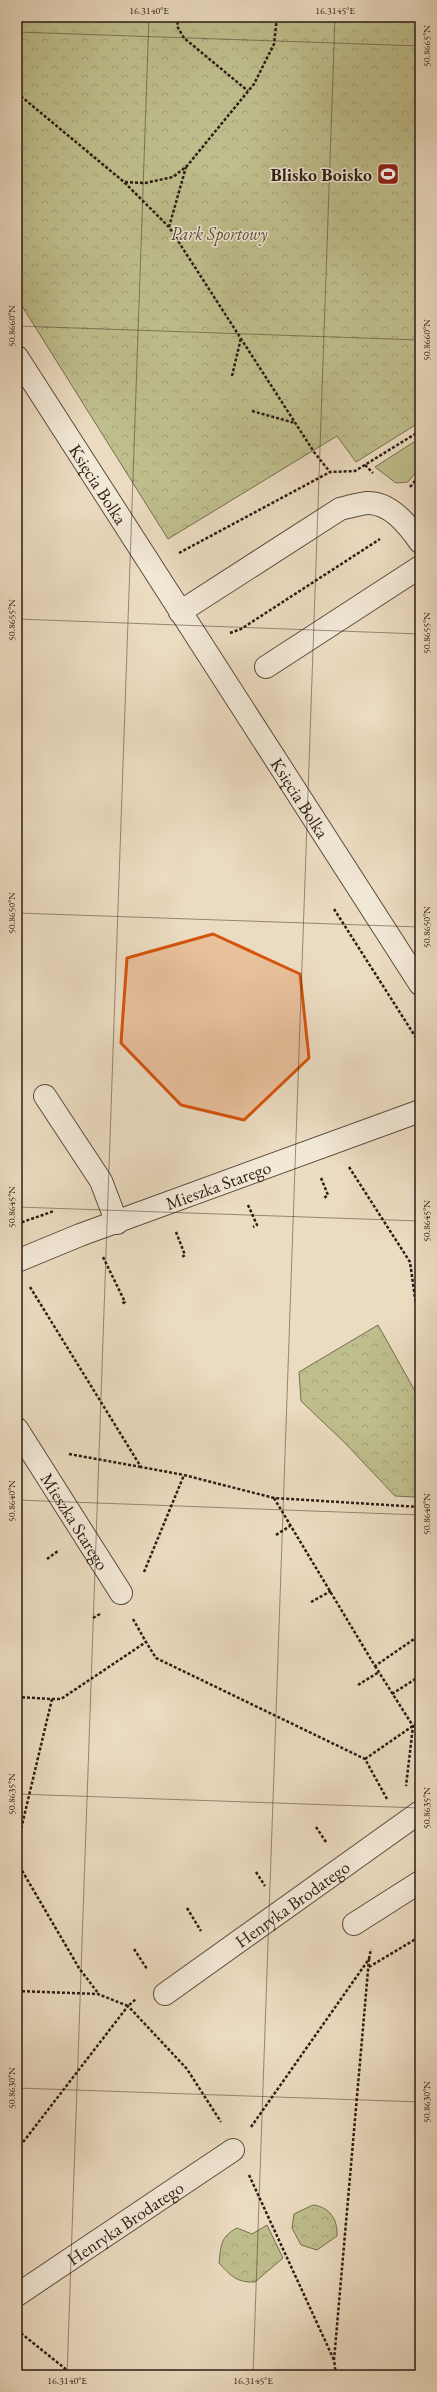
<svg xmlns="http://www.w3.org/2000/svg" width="437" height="2392" viewBox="0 0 437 2392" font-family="'EB Garamond',serif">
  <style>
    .grass { fill: #bfbe8d; stroke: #766e50 }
    .forest { fill: url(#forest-crowns); stroke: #766e50 }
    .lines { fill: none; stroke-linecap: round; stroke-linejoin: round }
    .minor-casing { stroke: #5c4c3f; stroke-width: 24 }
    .path { stroke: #2d1d14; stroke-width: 2.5; stroke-dasharray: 3 2; stroke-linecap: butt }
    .minor { stroke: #f2e8d6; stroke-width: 22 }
    .marked { fill: #d5530d; fill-opacity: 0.2; stroke: #d5530d; stroke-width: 3; stroke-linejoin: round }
    .ticks { fill: none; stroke: #2d1d14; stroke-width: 1; stroke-opacity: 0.45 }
    .labels { text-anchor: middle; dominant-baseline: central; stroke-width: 3; stroke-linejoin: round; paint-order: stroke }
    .poi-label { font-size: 18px; font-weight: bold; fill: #2d1d14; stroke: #f2e8d6; text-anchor: end }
    .park-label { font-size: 18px; font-style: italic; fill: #594d38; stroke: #f2e8d6 }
    .street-label { font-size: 18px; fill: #2d1d14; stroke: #f2e8d6 }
    .neatline { fill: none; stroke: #2d1d14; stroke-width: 1.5 }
    .ticks-label { font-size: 10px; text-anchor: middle; fill: #2d1d14 }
  </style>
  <defs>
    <pattern id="forest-crowns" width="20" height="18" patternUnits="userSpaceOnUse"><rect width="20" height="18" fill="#bfbe8d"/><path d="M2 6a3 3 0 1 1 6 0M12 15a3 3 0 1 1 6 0" fill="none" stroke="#a4a379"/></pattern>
  </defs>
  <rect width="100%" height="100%" fill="#ebdbc0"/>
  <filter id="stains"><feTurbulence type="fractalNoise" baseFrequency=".005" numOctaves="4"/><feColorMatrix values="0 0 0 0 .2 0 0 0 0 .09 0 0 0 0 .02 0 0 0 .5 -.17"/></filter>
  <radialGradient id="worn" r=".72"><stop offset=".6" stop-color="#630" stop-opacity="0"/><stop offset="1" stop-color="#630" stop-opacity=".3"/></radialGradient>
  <!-- grass -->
  <path class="grass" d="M420 438V467L408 482 396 483 375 467Z"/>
  <!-- forest -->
  <g class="forest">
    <path d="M17 17H420V422L356 462 337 436 168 539 17 298Z"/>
    <path d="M378 1325 415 1391 420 1438V1492L414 1497 395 1496 345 1443 301 1401 299 1372Z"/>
    <path d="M313 2205C330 2207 338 2220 337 2236L317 2250 301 2245 292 2228 294 2214Z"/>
    <path d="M267 2225 283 2258 255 2282C237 2283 231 2276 219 2263 221 2246 220 2237 237 2228L252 2234Z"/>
  </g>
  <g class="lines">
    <!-- minor casing -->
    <g class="minor-casing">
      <g id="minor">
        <path id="s1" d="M17 357 420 984"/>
        <path d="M180 612 340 509C348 507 358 504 367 503 390 502 408 525 420 542"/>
        <path d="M266 667 420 567"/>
        <path d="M45 1096 101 1181 117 1223"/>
        <path id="s2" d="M17 1261 80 1235 420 1111"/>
        <path id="s3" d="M17 1429 121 1593"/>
        <path d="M354 1924 420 1882"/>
        <path id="s4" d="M165 1994 420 1812"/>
        <path id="s5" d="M17 2295 233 2150"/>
      </g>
    </g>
    <!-- path -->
    <g class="path">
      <path d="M179 17 177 26 184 38 248 91"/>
      <path d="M17 93 124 182 169 227 314 452 330 472"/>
      <path d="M125 182 145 183 173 177 187 166 254 84 274 44 277 17"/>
      <path d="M169 227 186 167"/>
      <path d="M232 376 241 338"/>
      <path d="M252 411 295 423"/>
      <path d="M365 465 373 473"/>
      <path d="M410 487 420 475"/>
      <path d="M179 553 330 472 355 471 420 431"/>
      <path d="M230 633 241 629 380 539"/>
      <path d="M334 909 420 1044"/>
      <path d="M349 1167 410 1262 420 1334"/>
      <path d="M321 1178 328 1195 324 1198"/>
      <path d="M248 1205 257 1225 253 1227"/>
      <path d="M17 1224 54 1211"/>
      <path d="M176 1232 185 1255 182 1257"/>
      <path d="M103 1257 125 1302 121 1304"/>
      <path d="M30 1287 141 1467 184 1475"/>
      <path d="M69 1454 141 1467"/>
      <path d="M274 1498 375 1666 420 1635"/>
      <path d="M276 1535 290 1526"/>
      <path d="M47 1559 58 1551"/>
      <path d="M144 1572 184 1475 274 1498 420 1507"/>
      <path d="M311 1602 331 1591"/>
      <path d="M93 1618 100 1614"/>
      <path d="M133 1619 146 1642"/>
      <path d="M375 1666 413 1726 406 1786"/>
      <path d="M358 1685 379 1672"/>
      <path d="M392 1694 420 1676"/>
      <path d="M17 1697 52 1699 17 1846"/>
      <path d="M52 1699H61L146 1642 156 1658 365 1759 387 1799"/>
      <path d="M365 1759 420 1721"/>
      <path d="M316 1827 326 1842"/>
      <path d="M17 1862 79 1968 98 1993"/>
      <path d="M256 1872 265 1886"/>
      <path d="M187 1908 201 1931"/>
      <path d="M134 1949 147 1969"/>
      <path d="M369 1959 371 1949"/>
      <path d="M369 1967 414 1940 420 1941"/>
      <path d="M17 1991 98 1994 128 2006 136 1999"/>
      <path d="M251 2127 369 1959 334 2360 336 2375"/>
      <path d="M17 2150 128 2006 187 2069 221 2122"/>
      <path d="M249 2175 334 2360"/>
      <path d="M17 2330 73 2375"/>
    </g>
    <!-- minor -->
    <use href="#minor" class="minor"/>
  </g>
  <!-- marked area -->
  <path class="marked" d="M213 934 300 974 309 1058 244 1120 181 1105 121 1043 127 958Z"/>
  <!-- ticks -->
  <path class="ticks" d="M17 32 420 46M17 326 420 340M17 619 420 634M17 913 420 927M17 1207 420 1221M17 1500 420 1515M17 1794 420 1808M17 2088 420 2102M67 2375 149 17M253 2375 335 17"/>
  <!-- icons -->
  <defs>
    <g id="stadium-square" transform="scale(1.15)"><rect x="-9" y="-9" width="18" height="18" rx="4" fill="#8f2418" stroke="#f2e8d6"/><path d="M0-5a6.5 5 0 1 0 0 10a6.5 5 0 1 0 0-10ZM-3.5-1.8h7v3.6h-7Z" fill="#fff"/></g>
  </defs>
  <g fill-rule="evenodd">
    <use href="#stadium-square" x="388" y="174"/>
  </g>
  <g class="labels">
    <!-- poi labels -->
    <g class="poi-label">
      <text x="372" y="174">Blisko Boisko</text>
    </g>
    <!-- park labels -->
    <g class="park-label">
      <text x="219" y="233">Park Sportowy</text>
    </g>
    <!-- street labels -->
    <g class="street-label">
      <text stroke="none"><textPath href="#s1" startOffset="151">Księcia Bolka</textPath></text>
      <text stroke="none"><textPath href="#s1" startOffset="524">Księcia Bolka</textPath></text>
      <text stroke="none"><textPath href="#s2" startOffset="215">Mieszka Starego</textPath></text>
      <text stroke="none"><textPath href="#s3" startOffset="109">Mieszka Starego</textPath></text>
      <text stroke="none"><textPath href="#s4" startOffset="156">Henryka Brodatego</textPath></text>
      <text stroke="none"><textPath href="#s5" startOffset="130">Henryka Brodatego</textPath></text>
    </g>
  </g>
  <!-- margin -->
  <rect width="437" height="2392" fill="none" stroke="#ebdbc0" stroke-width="44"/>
  <rect x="22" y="22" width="393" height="2348" class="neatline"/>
  <g class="ticks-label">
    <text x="149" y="14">16.3140°E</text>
    <text x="335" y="14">16.3145°E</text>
    <text transform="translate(426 46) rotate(-90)" y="4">50.8665°N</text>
    <text transform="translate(11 326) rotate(-90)" y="4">50.8660°N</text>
    <text transform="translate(426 340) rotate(-90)" y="4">50.8660°N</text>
    <text transform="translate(11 620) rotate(-90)" y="4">50.8655°N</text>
    <text transform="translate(426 633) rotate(-90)" y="4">50.8655°N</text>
    <text transform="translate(11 913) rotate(-90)" y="4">50.8650°N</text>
    <text transform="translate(426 927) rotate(-90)" y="4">50.8650°N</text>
    <text transform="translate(11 1207) rotate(-90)" y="4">50.8645°N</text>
    <text transform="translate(426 1221) rotate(-90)" y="4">50.8645°N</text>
    <text transform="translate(11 1501) rotate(-90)" y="4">50.8640°N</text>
    <text transform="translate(426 1514) rotate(-90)" y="4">50.8640°N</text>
    <text transform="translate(11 1794) rotate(-90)" y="4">50.8635°N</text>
    <text transform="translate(426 1808) rotate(-90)" y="4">50.8635°N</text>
    <text transform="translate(11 2088) rotate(-90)" y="4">50.8630°N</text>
    <text transform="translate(426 2102) rotate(-90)" y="4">50.8630°N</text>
    <text x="67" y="2384">16.3140°E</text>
    <text x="253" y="2384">16.3145°E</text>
  </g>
  <rect width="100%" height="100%" filter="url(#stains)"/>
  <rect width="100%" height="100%" fill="url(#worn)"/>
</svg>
